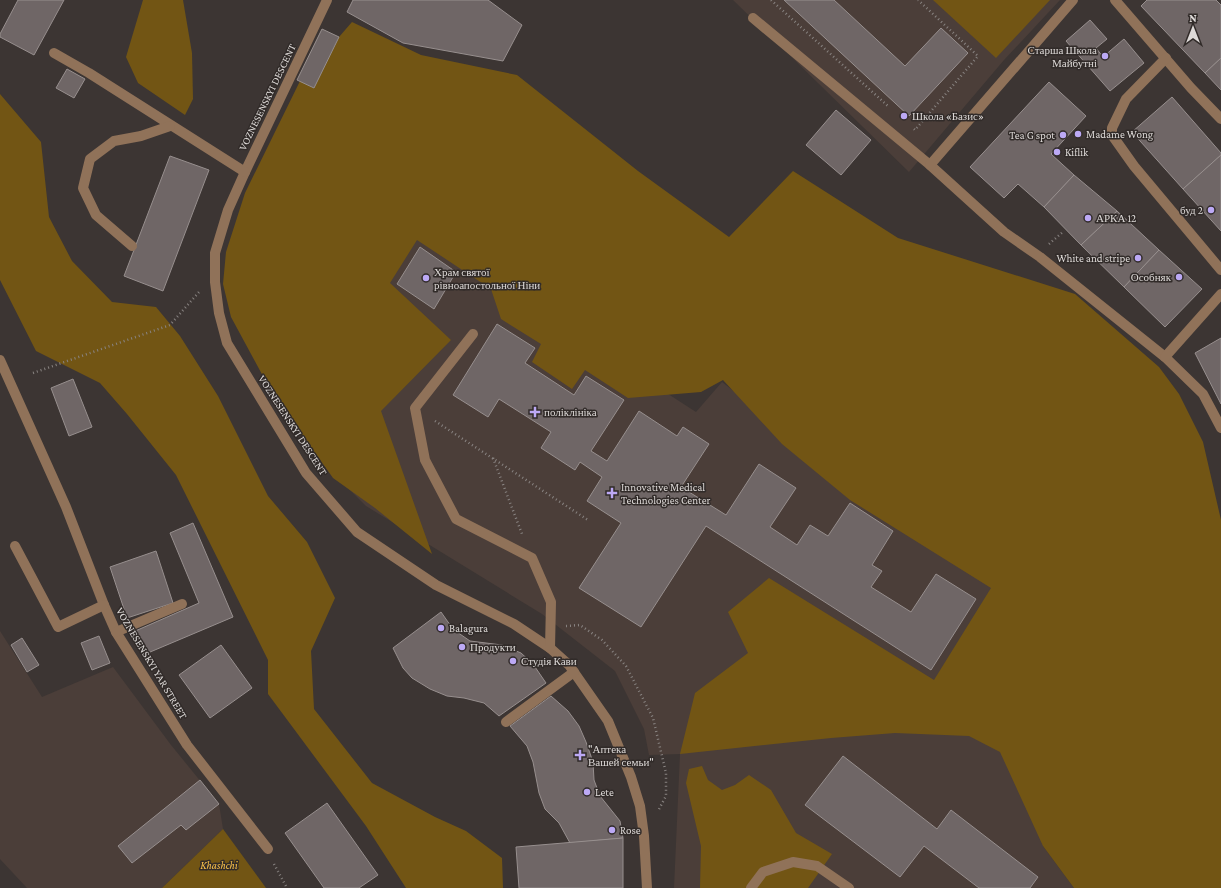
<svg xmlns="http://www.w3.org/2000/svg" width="1221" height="888" viewBox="0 0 1221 888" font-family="'Crimson Pro',serif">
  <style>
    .built { fill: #4b3e39 }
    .green { fill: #725514 }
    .building { fill: #6f6666; stroke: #978f8e }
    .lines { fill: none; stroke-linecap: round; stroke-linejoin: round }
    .path { stroke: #898482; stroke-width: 2.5; stroke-dasharray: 1 3; stroke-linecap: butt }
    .minor { stroke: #907259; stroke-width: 10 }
    .poi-dot { fill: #bca9f5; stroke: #312b29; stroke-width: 1.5 }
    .labels { text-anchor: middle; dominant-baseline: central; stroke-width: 3; stroke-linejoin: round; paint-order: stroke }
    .poi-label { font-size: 11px; fill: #ddd9d7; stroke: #312b29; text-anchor: start }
    .street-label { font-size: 11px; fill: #ddd9d7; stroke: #312b29 }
    .park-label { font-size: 11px; font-style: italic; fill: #f9c149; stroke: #312b29 }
  </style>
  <rect width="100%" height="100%" fill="#3c3533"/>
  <!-- built -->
  <g class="built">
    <path d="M733 0H1060L1004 60 909 172Z"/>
    <path d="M374 206 563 326 696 412 722 382 850 481 1066 596 1043 846 1074 888H674L680 754 649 755 644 729 615 671 542 614 366 506 334 474Z"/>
    <path d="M0 631 42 697 113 667 171 745 219 804 223 829 162 888H27L0 859Z"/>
  </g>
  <!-- green -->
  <g class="green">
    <path d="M143 0H183L192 53 193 99 185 115 138 83 126 57Z"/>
    <path d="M933 0H1050L996 58Z"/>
    <path d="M352 22 421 55 517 75 638 171 729 237 793 171 898 238 1075 294 1159 367 1179 394 1203 442 1221 520V888H1074L1043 846 1000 752 969 736 895 733 831 738 680 754 695 693 748 653 728 612 769 578 934 680 991 588 850 500 782 444 723 380 701 392 628 398 585 370 572 389 532 362 541 344 501 319 491 289 417 240 390 283 451 340 381 411 432 554 375 508 333 478 271 391 231 317 223 284 226 252 245 193 300 81 314 88 339 37Z"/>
    <path d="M0 94 41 142 49 217 72 261 112 302 156 307 180 336 218 396 268 496 307 542 335 598 311 651 314 709 372 783 435 817 466 831 502 858 503 888H406L366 826 268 694V660L176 475 127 414 100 383 36 351 0 280Z"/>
    <path d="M702 766 708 780 722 790 735 785 749 775 771 790 796 833 832 854 808 888H700L701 846 686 783 689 769Z"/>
    <path d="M223 829 266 888H162Z"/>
  </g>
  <!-- building -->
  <g class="building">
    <path d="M18 0H64L34 55 0 37V34Z"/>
    <path d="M353 0H488L522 25 503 61 403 43 347 12Z"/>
    <path d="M784 0H834L905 66 941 28 968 53 909 116Z"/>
    <path d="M1147 0H1216L1221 5V58L1205 73 1141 6Z"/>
    <path d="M1090 20 1107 39 1096 48 1103 57 1124 39 1144 63 1110 91 1066 41Z"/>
    <path d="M322 29 339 37 314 88 297 80Z"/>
    <path d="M1221 58V90L1205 73Z"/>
    <path d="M67 69 85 79 74 98 56 88Z"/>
    <path d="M1049 82 1086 116 1051 154 1074 175 1044 207 1018 184 1004 198 970 167Z"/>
    <path d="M1172 97 1221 153V155L1183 189 1132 132Z"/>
    <path d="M836 110 871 140 841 175 806 145Z"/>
    <path d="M1221 155V231L1183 189Z"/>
    <path d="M170 156 209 170 163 291 124 276Z"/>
    <path d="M1074 175 1117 211 1081 245 1044 207Z"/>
    <path d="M1117 211 1159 250 1124 287 1081 245Z"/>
    <path d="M420 247 456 272 434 309 397 284Z"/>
    <path d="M1159 250 1202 289 1165 327 1124 287Z"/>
    <path d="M497 324 535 348 525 363 574 395 586 376 624 400 591 451 607 461 639 411 677 436 683 427 709 444 681 487 726 515 759 464 796 488 770 527 797 545 810 525 828 536 850 503 893 531 872 565 882 571 871 587 911 612 936 574 976 599 931 670 706 526 641 627 579 588 621 523 587 501 602 477 580 462 575 470 541 448 551 432 499 399 488 417 453 395Z"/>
    <path d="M1221 338V404L1195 353Z"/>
    <path d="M73 379 92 427 69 436 51 388Z"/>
    <path d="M193 523 233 617 143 655 133 632 199 603 170 533Z"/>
    <path d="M156 551 173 603 127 618 110 567Z"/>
    <path d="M441 612 448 622 457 632 470 641 502 645 521 653 533 664 546 683 499 716 484 703 464 698 447 696 430 689 412 678 403 668 393 648Z"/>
    <path d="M99 636 110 663 92 670 81 643Z"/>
    <path d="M22 638 39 665 27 672 11 645Z"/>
    <path d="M221 645 252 688 210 718 179 675Z"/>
    <path d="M551 696 568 711 579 726 586 742 593 762 594 780 600 796 620 821 623 838 570 843 559 823 545 809 539 793 533 762 527 746 510 726Z"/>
    <path d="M843 756 937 829 951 810 1038 877 1030 888H979L924 846 900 877 805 805Z"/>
    <path d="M200 780 219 804 186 830 181 825 132 863 118 846Z"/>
    <path d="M327 803 378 875 359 888H324L285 833Z"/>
    <path d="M623 838V888H519L516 847Z"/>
  </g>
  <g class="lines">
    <!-- path -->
    <g class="path">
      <path d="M771 0 889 107"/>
      <path d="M914 129 915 130 978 56 918 0"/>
      <path d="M1049 244 1064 231"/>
      <path d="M33 373 170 325 199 292"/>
      <path d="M435 421 588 520"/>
      <path d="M493 458 522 534"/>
      <path d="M566 626 580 625 602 640 626 666 653 718 666 773V796L658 811"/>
      <path d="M274 864 287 888"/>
    </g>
    <!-- minor -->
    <g class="minor">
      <path d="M327 0 245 172 228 210 215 253V282L219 313 227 343 306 473 357 532 436 585 514 624 550 648 569 665 608 721 631 777 640 806 644 836 647 888"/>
      <path d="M1115 0 1191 88 1221 119"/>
      <path d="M753 18 930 165 1004 232 1040 257 1165 357 1203 394 1221 428"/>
      <path d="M54 53 89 73 245 172"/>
      <path d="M1166 58 1126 99 1112 128V135L1134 166 1221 270"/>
      <path d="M930 165 1073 0"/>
      <path d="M132 246 96 215 83 188 90 159 114 141 141 136 170 126"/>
      <path d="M473 334 415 408 425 460 456 519 532 558 551 602 550 648"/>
      <path d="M1165 357 1221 294"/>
      <path d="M0 360 66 507 104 605 116 632 187 745 268 849"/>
      <path d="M15 546 58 627 104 605"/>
      <path d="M116 632 182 604"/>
      <path d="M506 722 574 672"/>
      <path d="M751 888 763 872 793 862 817 866 849 888"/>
    </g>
  </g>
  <!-- markers -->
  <g class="poi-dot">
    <circle cx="1105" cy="56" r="4"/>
    <circle cx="904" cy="116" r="4"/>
    <circle cx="1078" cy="134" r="4"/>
    <circle cx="1063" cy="135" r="4"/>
    <circle cx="1057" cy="152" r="4"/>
    <circle cx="1211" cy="210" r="4"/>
    <circle cx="1088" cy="218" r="4"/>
    <circle cx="1138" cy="258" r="4"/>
    <circle cx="1179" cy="277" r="4"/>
    <circle cx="426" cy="278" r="4"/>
    <path d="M533 406h4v4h4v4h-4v4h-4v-4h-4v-4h4z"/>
    <path d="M610 487h4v4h4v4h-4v4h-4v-4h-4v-4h4z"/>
    <circle cx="441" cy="628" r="4"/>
    <circle cx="462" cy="647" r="4"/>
    <circle cx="513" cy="661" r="4"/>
    <path d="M578 749h4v4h4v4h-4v4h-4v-4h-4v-4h4z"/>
    <circle cx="587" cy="792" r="4"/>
    <circle cx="612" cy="830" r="4"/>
  </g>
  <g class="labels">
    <!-- poi labels -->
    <g class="poi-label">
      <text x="1097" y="50" text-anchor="end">Старша Школа<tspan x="1097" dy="13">Майбутні</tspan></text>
      <text x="912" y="116">Школа «Базис»</text>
      <text x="1086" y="134">Madame Wong</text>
      <text x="1055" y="135" text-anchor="end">Tea G spot</text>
      <text x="1065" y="152">Kiflik</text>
      <text x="1203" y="210" text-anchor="end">буд 2</text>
      <text x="1096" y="218">АРКА 12</text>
      <text x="1130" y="258" text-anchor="end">White and stripe</text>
      <text x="434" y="272">Храм святої<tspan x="434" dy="13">рівноапостольної Ніни</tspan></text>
      <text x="1171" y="277" text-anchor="end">Особняк</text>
      <text x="544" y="412">поліклініка</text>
      <text x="621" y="487">Innovative Medical<tspan x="621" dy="13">Technologies Center</tspan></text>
      <text x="449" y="628">Balagura</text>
      <text x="470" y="647">Продукти</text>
      <text x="521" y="661">Студія Кави</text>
      <text x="588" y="749">"Аптека<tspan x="588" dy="13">Вашей семьи"</tspan></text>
      <text x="595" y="792">Lete</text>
      <text x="620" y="830">Rose</text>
    </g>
    <!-- street labels -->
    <g class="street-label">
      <text transform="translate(267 97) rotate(-64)">VOZNESENSKYI DESCENT</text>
      <text transform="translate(293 425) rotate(57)">VOZNESENSKYI DESCENT</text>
      <text transform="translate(152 663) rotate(59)">VOZNESENSKYI YAR STREET</text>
    </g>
    <!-- park labels -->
    <g class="park-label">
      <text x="219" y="865">Khashchi</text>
    </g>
  </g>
  <!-- north arrow -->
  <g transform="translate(1193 28)" stroke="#312b29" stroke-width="3" paint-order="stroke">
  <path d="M0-3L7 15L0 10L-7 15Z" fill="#ddd9d7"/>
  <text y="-6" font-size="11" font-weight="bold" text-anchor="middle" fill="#ddd9d7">N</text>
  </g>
</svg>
